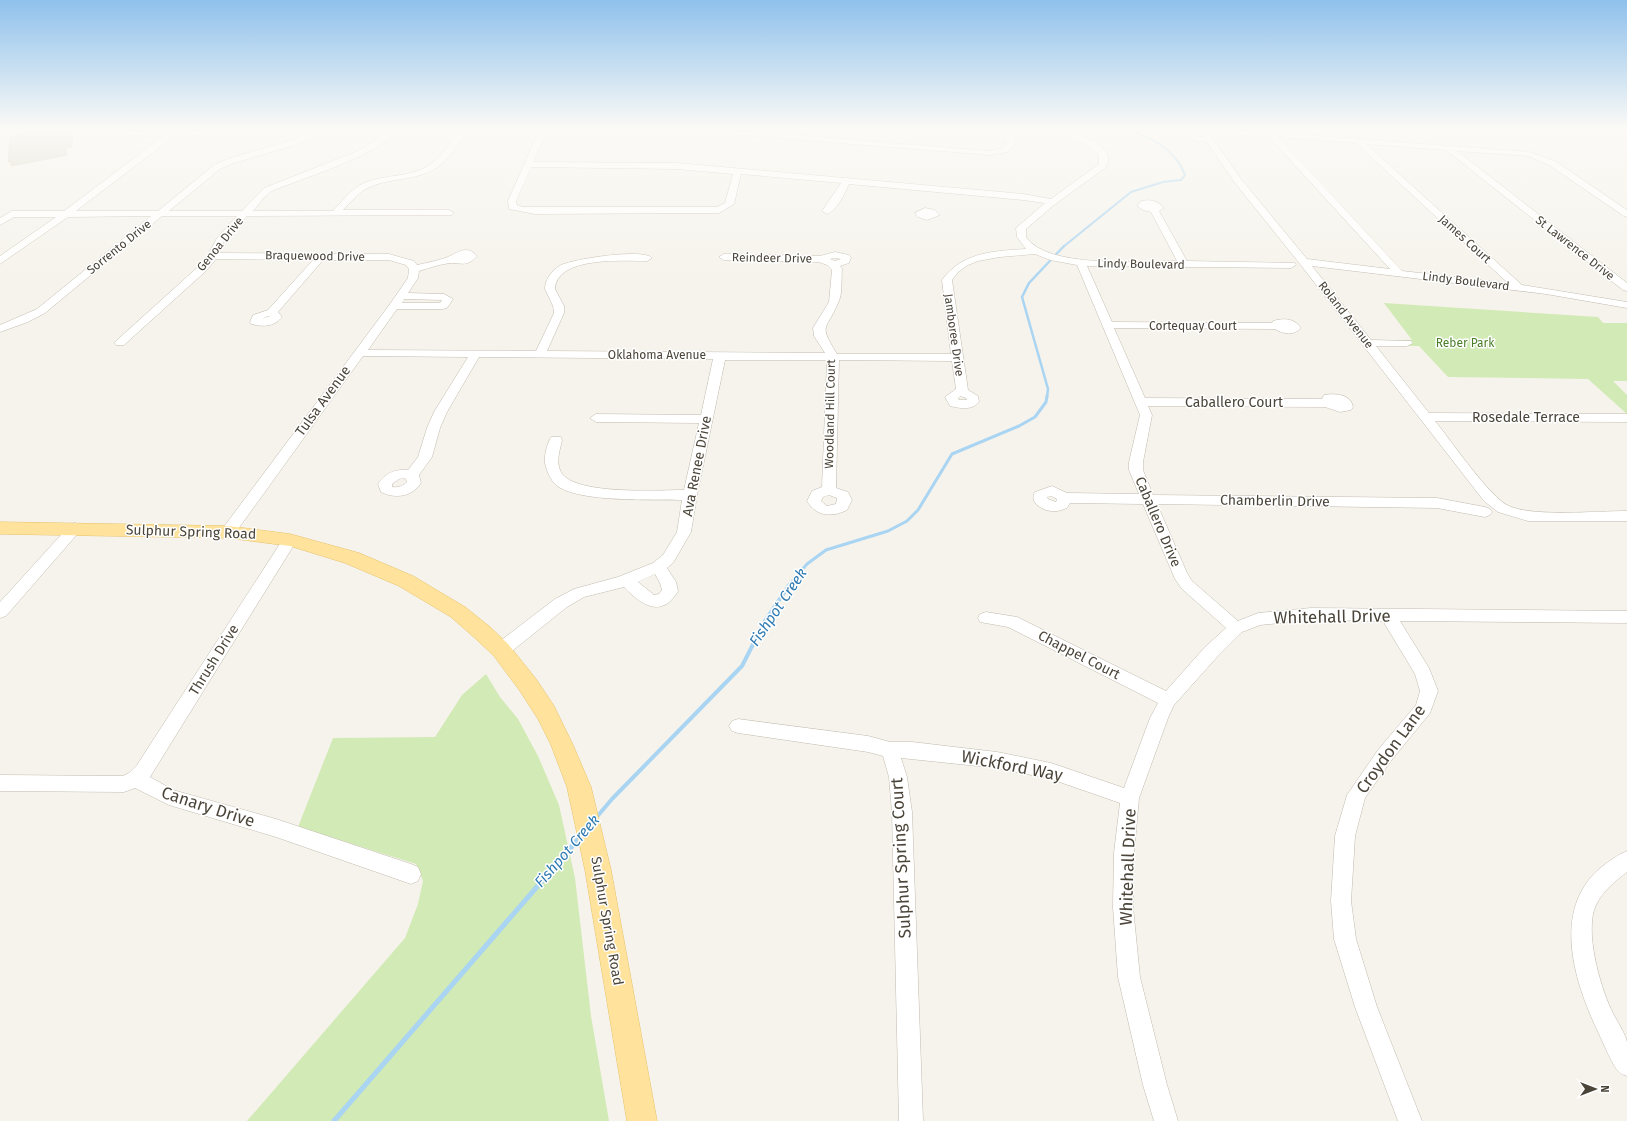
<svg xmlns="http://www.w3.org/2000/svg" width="1627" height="1121" viewBox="0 0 1627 1121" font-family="'Fira Sans',sans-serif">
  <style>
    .green { fill: #d2eab5 }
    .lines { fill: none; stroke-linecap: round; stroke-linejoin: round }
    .stream-far4 { stroke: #a9d4f2; stroke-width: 2 }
    .stream-far3 { stroke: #a9d4f2; stroke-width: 2.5 }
    .stream-far2 { stroke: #a9d4f2; stroke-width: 3 }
    .stream-far1 { stroke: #a9d4f2; stroke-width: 4 }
    .stream { stroke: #a9d4f2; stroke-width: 5 }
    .building { fill: #d8cfc1; stroke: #d3c7b4 }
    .minor-casing { stroke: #c2bbae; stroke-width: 1 }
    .major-casing { stroke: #e6c16a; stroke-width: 1 }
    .minor { fill: #fff; fill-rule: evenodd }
    .major { fill: #ffe39c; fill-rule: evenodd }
    .labels { text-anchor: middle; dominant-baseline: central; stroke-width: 3; stroke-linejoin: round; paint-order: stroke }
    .far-street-label { font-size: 12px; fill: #4b4439; stroke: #fff }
    .far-park-label { font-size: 12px; fill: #4a7f2a; stroke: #fff }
    .street-label { font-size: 14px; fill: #4b4439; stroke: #fff }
    .water-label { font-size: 15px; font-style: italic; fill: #2e7ab2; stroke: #fff }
    .near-street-label { font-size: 17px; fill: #4b4439; stroke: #fff }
  </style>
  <rect width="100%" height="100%" fill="#f6f3ec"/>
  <!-- green -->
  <g class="green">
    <path d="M1384 303 1598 317 1603 323H1627V381H1613L1627 395V414L1588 379 1448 377 1419 346H1400L1395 340H1412Z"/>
    <path d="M486 674 500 697 518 719 538 756 559 805 575 878 591 1016 609 1121H247L405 938 418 904 423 881 416 864 298 827 333 738 435 737 462 695Z"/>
  </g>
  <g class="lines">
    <!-- stream-far4 -->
    <path class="stream-far4" d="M1063 247 1131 192 1163 182 1181 180 1185 175C1175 148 1150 137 1124 128"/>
    <!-- stream-far3 -->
    <path class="stream-far3" d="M1047 397 1048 389 1022 297 1029 283 1064 246"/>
    <!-- stream-far2 -->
    <path class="stream-far2" d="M789 585 807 564 826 550 888 531 907 521 918 510 952 454 1019 426 1035 417 1046 402 1047 396"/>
    <!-- stream-far1 -->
    <path class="stream-far1" d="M595 819 612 799 742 666 765 621 790 584"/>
    <!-- stream -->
    <path class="stream" d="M334 1121 581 836"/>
  </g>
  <!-- building -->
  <path class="building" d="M65 130V132L72 131V147L66 148 67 155 11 166V162H8L10 137 16 136V134L35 131V133L46 131V133Z"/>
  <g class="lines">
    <!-- minor casing -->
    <g class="minor-casing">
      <g id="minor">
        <path d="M104 128 149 132H169L174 128H183L179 132 244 128 230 132 173 137 76 211H158L214 165 228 159 289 141 320 128H330L295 145 234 163 220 169 169 211H242L264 188 358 151 378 139 388 128H396C393 151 294 181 272 191 265 195 258 205 253 211H333C341 202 350 191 360 185 383 173 410 179 431 164 444 155 452 140 460 128H468C460 141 449 160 436 168 414 182 387 177 366 189 357 194 350 203 343 210H449L454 213 452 215 247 216 224 241 219 253 389 254 414 261 417 265C426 263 436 261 445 258 455 255 466 243 477 256 467 267 462 263 451 263 440 264 429 268 419 271L418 278 408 293 444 294 453 299 447 308 443 309H397L368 350 536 351 554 313 553 306 545 289C545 279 552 270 561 265 574 259 643 248 652 258L647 261C624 261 556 256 555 289L564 306V313L547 351 825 353 814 336 813 328 829 302 832 270 827 265 819 262 724 260 719 257 724 254 820 256 835 252 849 255 851 257 849 263 840 266 842 269C841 279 843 294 838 303 826 332 818 323 837 354H951L942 280C962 252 994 251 1026 249L1017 237 1016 228 1045 203 1023 200 849 184C845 193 837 211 827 214L822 211 841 183 741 174 734 204 719 213 535 214 509 209 508 201 540 128H548L533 162 677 163 1023 194 1051 199 1099 164V155C1075 132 1041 132 1010 133L1014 138V146L1008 152 990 155 679 130 675 128H705L990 151 1002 148 1007 144 1006 139 996 128C1021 128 1094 126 1107 154 1108 156 1108 160 1108 163L1105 168 1054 205 1026 229V237C1047 269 1142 261 1177 261L1151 212 1143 210 1137 206 1141 201C1150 199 1158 201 1164 208L1159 211 1187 261 1295 263 1296 265 1291 268 1087 266 1112 322 1272 323 1273 321C1284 318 1294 318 1301 328 1294 336 1283 334 1275 329L1114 328 1145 398 1322 399 1324 395C1335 393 1351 394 1353 407L1351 410 1340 412 1325 407 1148 406 1152 415 1143 462V470L1153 495 1437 498 1485 507 1490 509 1492 512 1490 515 1485 517 1437 508 1157 504 1187 573 1192 581 1238 621 1258 613 1311 608 1627 611V623L1400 621 1429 668 1438 691 1430 713 1390 762 1365 798 1355 836 1351 901 1356 939 1377 1007 1422 1121H1398L1355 1007 1334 939 1331 901 1335 836 1347 795 1378 750 1416 705 1420 691 1415 674 1383 621 1311 620 1260 625 1242 632 1217 657 1174 705 1168 718 1139 798 1134 853 1133 907 1140 977 1167 1085 1178 1121H1154L1143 1085 1118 977 1113 907 1114 853 1120 803 1051 779 997 768 901 758 907 777 912 812 923 1121H899L892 812 889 777 883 756 868 752 738 733 732 731 729 726 732 721 738 719 868 736 890 742H912L997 752 1051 763 1124 788 1150 718 1158 703 1008 627 980 622 978 618 980 614 986 612 1017 617 1166 691 1205 647 1226 628 1182 589 1175 579 1143 504 1070 503 1067 508C1062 510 1056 512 1051 511 1041 510 1029 502 1035 492L1052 486 1067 493 1139 494 1129 470V462L1140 415 1077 265 1050 260 1035 254 1000 257 978 261 968 265 958 272 952 280 968 390 978 396 979 402C972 411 959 408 950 406L945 397 956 389 952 361 839 360 836 488 848 492 852 500 847 510C831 518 816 516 807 501L812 491 822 487 827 360H725L697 495 691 532 673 563 667 568 676 582 678 591C662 619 641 605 624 587L584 597 567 607 507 655 501 656 495 655 493 650 495 645 555 599 574 589 618 577 653 563 663 555 677 532 682 500C653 499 578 503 556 485 550 479 547 472 545 463 544 456 547 444 551 437H561L562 440C560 450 556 460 560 470 569 496 660 490 684 490L699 423 596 422 590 418 596 414 701 415 713 359 479 357 447 412 440 428 432 457 419 475 421 483C412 497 395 499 381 492L378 484C385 473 396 469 408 470L418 457 427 428 434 412 468 357 363 356 233 536 228 537 223 536 221 532 223 528 390 304 408 278 409 269 406 265 389 260H323L278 312 282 317C274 327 263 327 251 324L250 322 253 315 268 310 313 260 216 259 207 270 124 345H116L114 343 116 341 199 266 208 255 217 238 237 216H162L45 313 28 322 0 332V325L37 309 151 216 68 217 0 264V256L56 217H14L0 225V218L12 211H64L162 137 116 134ZM531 167 677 169 733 174 725 203 717 207H523L517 205 516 201ZM835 258 841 259 835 261 830 259ZM404 299 442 300 440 303H402ZM268 316H270L262 319ZM960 396 966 398 967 400H959L958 398ZM405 478 407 482C403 486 398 488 392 487V484L399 479ZM829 495 837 498 836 504 827 506 821 501 823 497ZM1051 496 1057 499 1056 502 1048 499 1047 497ZM655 574 660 583 662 590 659 594 654 595 638 582Z"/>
        <path d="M560 128H663L659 130H564Z"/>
        <path d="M1182 128H1190L1197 136 1203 137V133L1214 129H1227L1529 152 1555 161 1627 210V217L1624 216 1549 165 1528 156 1457 151 1627 283V291L1623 290 1446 150 1366 144 1522 285 1627 302V308L1546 294 1312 266 1371 340 1411 341 1413 343 1407 346H1376L1429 413 1627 414V422L1435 421C1450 439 1490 498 1509 506 1533 517 1598 511 1627 511V521H1528L1498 512 1484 501 1300 264 1235 183 1207 142 1192 140ZM1215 133 1269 137 1390 269 1307 259 1241 179 1211 136ZM1278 137 1356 143 1508 283 1402 271Z"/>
        <path d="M925 208 935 210 940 215 927 220 918 217 915 213Z"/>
        <path d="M75 523 80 525 82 528 80 531 6 616 0 618V602L70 525Z"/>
        <path d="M290 535 295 536 297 540 150 777 173 790 276 819 411 864 418 867 421 874 418 881 411 884 276 837 169 805 135 788 124 792 0 791V775L123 776 129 773 137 765 285 536Z"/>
        <path d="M1627 851V872C1615 881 1602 892 1596 905 1584 930 1600 986 1611 1009 1615 1019 1625 1032 1627 1042 1627 1053 1627 1065 1627 1076 1625 1075 1620 1074 1619 1072 1613 1067 1603 1042 1599 1034 1575 984 1551 912 1599 869 1608 862 1617 855 1627 851Z"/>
      </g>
    </g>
    <!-- major casing -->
    <g class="major-casing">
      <path id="major" d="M0 522 228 526 290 534 359 553 413 576 465 607 490 627 508 644 536 679 554 706 573 745 591 787 611 870 657 1121H627L585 870 567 787 551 745 538 719 520 691 494 656 476 639 451 617 399 586 345 563 290 546 228 538 0 534Z"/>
    </g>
    <!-- minor -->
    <use href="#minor" class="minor"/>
    <!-- major -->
    <use href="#major" class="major"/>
  </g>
  <!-- sky -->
  <linearGradient id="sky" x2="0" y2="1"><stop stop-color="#8fc1ec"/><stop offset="0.45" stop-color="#fbfaf6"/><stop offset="1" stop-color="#fbfaf6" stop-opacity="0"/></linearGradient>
  <rect width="1627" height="285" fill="url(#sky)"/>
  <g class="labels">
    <!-- far-street labels -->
    <g class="far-street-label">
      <text transform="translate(1465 239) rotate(42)">James Court</text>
      <text transform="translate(220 244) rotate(-51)">Genoa Drive</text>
      <text transform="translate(119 247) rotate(-39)">Sorrento Drive</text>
      <text transform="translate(1575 248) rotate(38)">St Lawrence Drive</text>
      <text transform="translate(315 256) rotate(1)">Braquewood Drive</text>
      <text transform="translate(772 258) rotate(1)">Reindeer Drive</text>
      <text transform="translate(1141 264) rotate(1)">Lindy Boulevard</text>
      <text transform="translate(1466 281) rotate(7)">Lindy Boulevard</text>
      <text transform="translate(1346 315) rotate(52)">Roland Avenue</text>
      <text x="1193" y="326">Cortequay Court</text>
      <text transform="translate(954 335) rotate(82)">Jamboree Drive</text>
      <text x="657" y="355">Oklahoma Avenue</text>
      <text transform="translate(830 414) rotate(-89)">Woodland Hill Court</text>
    </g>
    <!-- far-park labels -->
    <g class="far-park-label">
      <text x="1465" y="343">Reber Park</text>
    </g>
    <!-- street labels -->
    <g class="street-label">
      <text transform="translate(323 401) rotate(-54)">Tulsa Avenue</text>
      <text x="1234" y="402">Caballero Court</text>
      <text x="1526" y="417">Rosedale Terrace</text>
      <text transform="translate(697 466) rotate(-79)">Ava Renee Drive</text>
      <text transform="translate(1275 501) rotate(1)">Chamberlin Drive</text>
      <text transform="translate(1158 522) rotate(67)">Caballero Drive</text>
      <text transform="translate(191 532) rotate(2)">Sulphur Spring Road</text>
      <text transform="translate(1079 655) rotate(27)">Chappel Court</text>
      <text transform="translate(214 660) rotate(-58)">Thrush Drive</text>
      <text transform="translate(607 921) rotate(80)">Sulphur Spring Road</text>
    </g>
    <!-- water labels -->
    <g class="water-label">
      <text transform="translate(778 607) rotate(-56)">Fishpot Creek</text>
      <text transform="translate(567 851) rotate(-49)">Fishpot Creek</text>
    </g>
    <!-- near-street labels -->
    <g class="near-street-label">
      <text transform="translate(1332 617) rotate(-1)">Whitehall Drive</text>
      <text transform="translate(1391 749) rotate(-54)">Croydon Lane</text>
      <text transform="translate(1012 766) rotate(11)">Wickford Way</text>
      <text transform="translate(208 807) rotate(18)">Canary Drive</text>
      <text transform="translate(901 858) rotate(-93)">Sulphur Spring Court</text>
      <text transform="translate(1128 867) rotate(-88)">Whitehall Drive</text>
    </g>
  </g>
  <!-- north arrow -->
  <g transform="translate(1595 1089) rotate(90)" stroke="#ffffff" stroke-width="3" paint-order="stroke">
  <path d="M0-3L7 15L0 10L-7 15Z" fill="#4b4439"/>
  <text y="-6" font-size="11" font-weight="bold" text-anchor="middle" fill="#4b4439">N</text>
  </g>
</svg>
